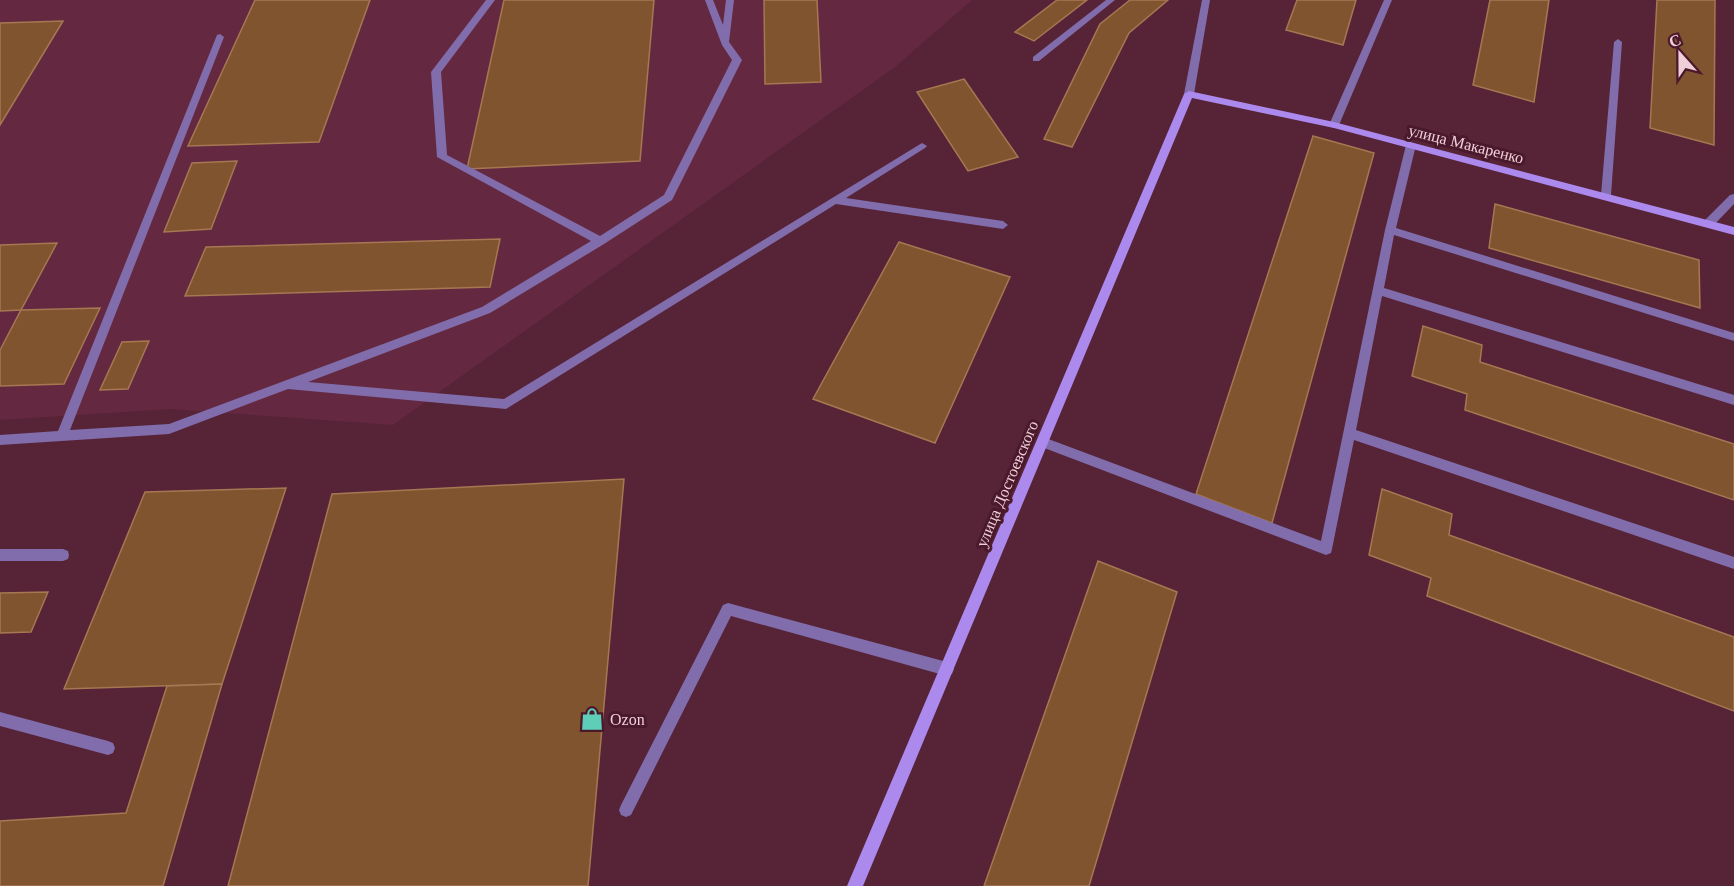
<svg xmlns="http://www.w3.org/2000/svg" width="1734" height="886" viewBox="0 0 1734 886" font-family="Georgia,serif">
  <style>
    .built { fill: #642940 }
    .building { fill: #815430; stroke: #a67752; stroke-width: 1.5 }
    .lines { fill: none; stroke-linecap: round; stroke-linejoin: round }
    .lane { fill: #816dab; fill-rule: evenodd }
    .street { fill: #816dab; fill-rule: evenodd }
    .secondary { fill: #ab89ed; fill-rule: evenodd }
    .labels { text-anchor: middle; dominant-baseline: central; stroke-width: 6; stroke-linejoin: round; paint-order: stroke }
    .street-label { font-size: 16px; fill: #f1cfd9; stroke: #4a192c }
    .poi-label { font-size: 16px; fill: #f1cfd9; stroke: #4a192c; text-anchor: start }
  </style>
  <rect width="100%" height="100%" fill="#562337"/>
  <!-- built -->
  <path class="built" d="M0 0H972L895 67 393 425 170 409 0 420Z"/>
  <!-- building -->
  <g class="building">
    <path d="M255 0H370L319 142 188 146Z"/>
    <path d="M504 0H654L640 161 467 169Z"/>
    <path d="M764 0H817L821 82 765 84Z"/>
    <path d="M1057 0H1087L1034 41 1015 32Z"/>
    <path d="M1130 0H1168L1129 33 1072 147 1044 139 1100 24Z"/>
    <path d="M1297 0H1356L1343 45 1286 30Z"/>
    <path d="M1490 0H1549L1534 102 1473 85Z"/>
    <path d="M1657 0H1715L1714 145 1650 128Z"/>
    <path d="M63 21 0 125V23Z"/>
    <path d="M964 79 1018 157 968 171 917 92Z"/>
    <path d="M1313 136 1374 153 1272 523 1196 494Z"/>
    <path d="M237 161 211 229 164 232 192 163Z"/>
    <path d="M1495 204 1699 260 1700 308 1489 248Z"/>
    <path d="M500 239 490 287 185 296 206 247Z"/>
    <path d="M899 242 1010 277 935 443 813 399Z"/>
    <path d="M57 243 21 310 0 311V245Z"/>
    <path d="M100 308 64 384 0 386V350L21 310Z"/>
    <path d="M1423 326 1482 345 1480 362 1734 444V500L1465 410 1467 394 1412 376Z"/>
    <path d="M149 341 128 389 100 390 122 342Z"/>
    <path d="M624 479 588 886H228L332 494Z"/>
    <path d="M286 488 222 684 64 689 145 492Z"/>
    <path d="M1382 489 1452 514 1449 535 1734 637V711L1427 596 1431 578 1369 555Z"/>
    <path d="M1098 561 1177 592 1089 886H984Z"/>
    <path d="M48 592 31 632 0 633V593Z"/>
    <path d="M222 684 163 886H0V821L126 813 167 686Z"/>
  </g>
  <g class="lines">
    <!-- lane -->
    <g class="lane">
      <path d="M486 0H495L441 72 447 155 600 236 664 195 732 60 722 45 705 0H713L723 25 726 0H734L729 42 742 60 672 200 604 244 490 313 308 382 504 399 922 143 927 146 925 148 846 198 1003 221 1008 225 1003 229 836 204 506 409 288 389 169 434 0 445V435L58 431 217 35 220 34 224 37 70 430 169 424 482 307 591 241 437 157 431 72Z"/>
      <path d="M1106 0H1115L1039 61H1033V57Z"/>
      <path d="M1384 0H1392L1339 125 1334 128 1331 127 1329 125Z"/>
      <path d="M1618 39 1622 42 1611 195 1606 199 1601 195 1614 42Z"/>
      <path d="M1411 142 1416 145 1396 228 1734 333V341L1394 235 1384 288 1734 395V405L1382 296 1356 430 1734 557V569L1354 440 1332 549 1331 553 1326 555 1039 446 1037 442 1039 438 1043 437 1321 541 1385 230 1406 145Z"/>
      <path d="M1734 194V204L1713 226H1705L1704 223 1705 220 1730 195Z"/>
      <path d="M0 549H63L68 551 69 555 68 559 63 561H0Z"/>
      <path d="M728 603 947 662 952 664 954 669 952 674 947 676 731 616 631 815 626 817 621 815 619 810 621 805 723 605Z"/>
      <path d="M0 712 108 741 113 743 115 748 113 753 108 755 0 726Z"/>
    </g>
    <!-- street -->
    <path class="street" d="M1202 0H1210L1194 94 1189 97 1184 94Z"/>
    <!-- secondary -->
    <path class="secondary" d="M1189 91 1334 122 1734 227V235L1334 128 1192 98 863 886H847L1184 94Z"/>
  </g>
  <!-- icons -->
  <defs>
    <g id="shop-bare" transform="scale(1.8)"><path d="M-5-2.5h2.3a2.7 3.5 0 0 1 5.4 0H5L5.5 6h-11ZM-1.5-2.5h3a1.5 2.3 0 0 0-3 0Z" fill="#5eceb8" stroke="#4a192c" stroke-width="2.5" paint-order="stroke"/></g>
  </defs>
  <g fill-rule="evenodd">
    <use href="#shop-bare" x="592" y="719"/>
  </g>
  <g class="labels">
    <!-- street labels -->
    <g class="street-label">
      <text transform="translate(1466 144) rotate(14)">улица Макаренко</text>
      <text transform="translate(1007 484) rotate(-67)">улица Достоевского</text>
    </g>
    <!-- poi labels -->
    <g class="poi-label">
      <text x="610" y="719">Ozon</text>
    </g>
  </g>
  <!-- north arrow -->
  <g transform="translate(1680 54) rotate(339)" stroke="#4a192c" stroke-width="4.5" paint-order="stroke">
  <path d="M0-4.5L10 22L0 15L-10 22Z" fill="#f1cfd9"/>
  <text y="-9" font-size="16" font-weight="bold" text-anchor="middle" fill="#f1cfd9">С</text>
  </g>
</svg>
